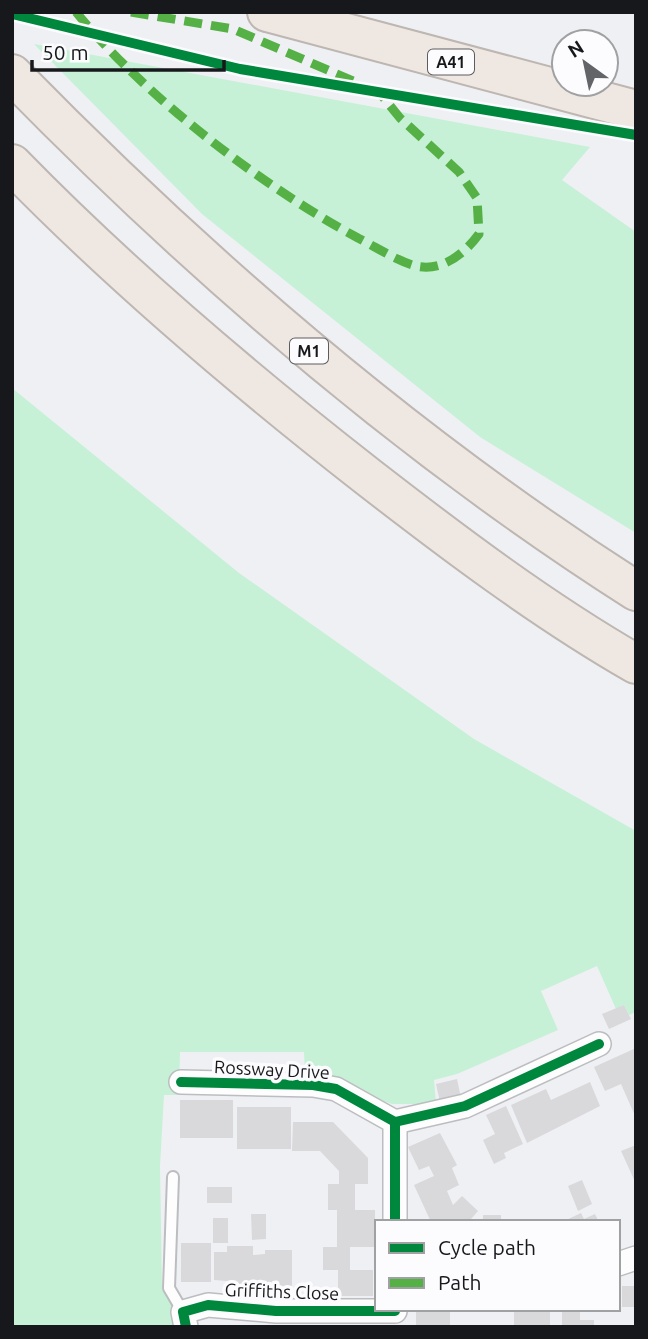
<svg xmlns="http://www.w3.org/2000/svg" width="648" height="1339" viewBox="0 0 648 1339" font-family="Ubuntu,sans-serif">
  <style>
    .green { fill: #c6f1d6 }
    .building { fill: #d9d9db }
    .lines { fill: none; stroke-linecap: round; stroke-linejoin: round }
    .lane-casing { stroke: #bcbdc0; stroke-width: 14 }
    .street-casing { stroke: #bcbdc0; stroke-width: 26 }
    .highway-casing { stroke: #bdb6b1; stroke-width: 42 }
    .lane { stroke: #fdfdfd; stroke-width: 10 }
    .street { stroke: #fdfdfd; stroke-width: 23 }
    .highway { stroke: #efe8e2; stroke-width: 38 }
    .quiet { stroke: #55b145; stroke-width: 9; stroke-dasharray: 18 9; stroke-linecap: butt }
    .cycleway-casing { stroke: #fcfcfe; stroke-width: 15 }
    .cycleway { stroke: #00873e; stroke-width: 10 }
    .labels { text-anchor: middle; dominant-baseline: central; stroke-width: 7; stroke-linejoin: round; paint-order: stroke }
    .shield { fill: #fcfcfe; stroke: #5c5c5f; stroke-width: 2 }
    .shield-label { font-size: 16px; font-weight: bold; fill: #17181b }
    .street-label { font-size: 18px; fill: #17181b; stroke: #fcfcfe }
  </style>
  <rect width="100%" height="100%" fill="#eff0f4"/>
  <!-- green -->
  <g class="green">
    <path d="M34 44 590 147 562 180 636 232V533L480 437 202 214Z"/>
    <path d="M12 388 239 573 474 739 636 831V1012L629 1015 624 1005 616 1009 597 966 541 991 558 1030 457 1074 434 1080 436 1104H392L310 1076 305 1072 304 1052H180L179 1095H164L160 1166 162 1289 175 1309 179 1327H12Z"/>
  </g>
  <!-- building -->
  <g class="building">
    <path d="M624 1005 631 1019 609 1029 602 1014Z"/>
    <path d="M636 1048V1118L621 1084 605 1091 594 1067Z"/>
    <path d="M457 1079 461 1098 440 1102 436 1084Z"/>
    <path d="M590 1082 600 1106 527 1143 511 1105 546 1089 551 1100Z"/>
    <rect x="180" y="1100" width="53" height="38"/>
    <path d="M506 1106 523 1144 504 1153 506 1158 494 1164 483 1140 495 1134 486 1115Z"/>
    <rect x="237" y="1107" width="54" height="42"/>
    <path d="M293 1122H333L368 1158V1184H355V1210H375V1247H350V1270H373V1296H338V1270H323V1247H337V1210H328V1184H339V1171L320 1151H292Z"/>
    <path d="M440 1133 457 1165 452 1168 459 1185 447 1191 453 1205 462 1196 478 1211 471 1219 476 1222H431L414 1185 434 1176 429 1166 419 1170 408 1147Z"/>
    <path d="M636 1145V1184L621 1151Z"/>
    <path d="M582 1180 592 1204 578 1211 568 1186Z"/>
    <rect x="207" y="1187" width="25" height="16"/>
    <path d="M581 1213 584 1219 595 1214 599 1222H562Z"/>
    <path d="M251 1214H266V1239L252 1240Z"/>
    <rect x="483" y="1215" width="18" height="7"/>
    <rect x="213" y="1218" width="15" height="25"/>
    <rect x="181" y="1243" width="30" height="39"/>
    <path d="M227 1246H253V1255L265 1254V1250H292V1288H265V1283L253 1282V1286L227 1287V1281L214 1280V1252H227Z"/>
    <rect x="622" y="1286" width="14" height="21"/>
    <rect x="416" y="1309" width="34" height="18"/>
    <rect x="514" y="1310" width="36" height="17"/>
    <path d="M562 1310H580V1320H594V1327H562Z"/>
  </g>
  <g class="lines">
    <!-- lane casing -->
    <g class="lane-casing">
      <path id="lane" d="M173 1177 169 1288 183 1312"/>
    </g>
    <!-- street casing -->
    <g class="street-casing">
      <g id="street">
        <path d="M181 1082 313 1085 336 1089 395 1122V1222"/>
        <path d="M395 1122 465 1106 599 1044"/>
        <path d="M618 1264 636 1258"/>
        <path d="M186 1327 183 1312 208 1305 276 1311H395"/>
      </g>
    </g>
    <!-- highway casing -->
    <g class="highway-casing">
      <g id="highway">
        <path d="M267 12 636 110"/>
        <path d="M12 74C202 268 407 445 636 591"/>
        <path d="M12 164C122 277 243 379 367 476 452 542 542 610 636 664"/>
      </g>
    </g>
    <!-- lane -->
    <use href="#lane" class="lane"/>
    <!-- street -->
    <use href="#street" class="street"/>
    <!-- highway -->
    <use href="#highway" class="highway"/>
    <!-- quiet -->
    <g class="quiet">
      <path d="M76 12C144 96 263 187 358 238 376 247 397 261 416 266 443 272 465 253 479 234L477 198 459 172 400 118 379 92"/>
      <path d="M131 12 233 29 353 81"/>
    </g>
    <!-- cycleway casing -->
    <g class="cycleway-casing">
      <g id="cycleway">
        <path d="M12 14 240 69 636 135"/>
        <path d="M181 1082 313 1085 336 1089 395 1122V1222"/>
        <path d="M395 1122 465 1106 599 1044"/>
        <path d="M186 1327 183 1312 208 1305 276 1311H395"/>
      </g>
    </g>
    <!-- cycleway -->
    <use href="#cycleway" class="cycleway"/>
  </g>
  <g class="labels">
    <!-- shield labels -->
    <g class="shield">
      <rect x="428" y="49.5" width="46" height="25" rx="5"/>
      <rect x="290" y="338.5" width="38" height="25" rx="5"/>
    </g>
    <g class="shield-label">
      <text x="451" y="62">A41</text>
      <text x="309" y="351">M1</text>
    </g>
    <!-- street labels -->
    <g class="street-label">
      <text transform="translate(272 1069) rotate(3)">Rossway Drive</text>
      <text transform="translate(282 1291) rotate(2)">Griffiths Close</text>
    </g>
  </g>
  <!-- border -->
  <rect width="648" height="1339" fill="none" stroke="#17181b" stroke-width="28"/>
  <!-- legend -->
  <rect x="375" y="1220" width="245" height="91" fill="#fcfcfe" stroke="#a0a1a3" stroke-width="2"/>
  <rect x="389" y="1243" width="35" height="10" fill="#00873e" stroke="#a0a1a3" stroke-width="2"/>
  <text x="438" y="1255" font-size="21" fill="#17181b">Cycle path</text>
  <rect x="389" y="1278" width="35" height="10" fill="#55b145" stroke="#a0a1a3" stroke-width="2"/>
  <text x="438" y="1290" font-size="21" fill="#17181b">Path</text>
  <!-- north arrow -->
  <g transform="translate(585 63) rotate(327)"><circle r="33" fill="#fcfcfe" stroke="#a0a1a3" stroke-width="2"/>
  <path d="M0-5L12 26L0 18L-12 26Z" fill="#636467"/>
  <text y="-10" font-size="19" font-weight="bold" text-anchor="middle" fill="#17181b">N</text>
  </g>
  <!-- scale -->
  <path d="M32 60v10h192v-10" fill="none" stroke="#17181b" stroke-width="3.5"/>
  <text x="42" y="60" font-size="21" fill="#17181b" stroke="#fcfcfe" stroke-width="5" paint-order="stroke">50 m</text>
</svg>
